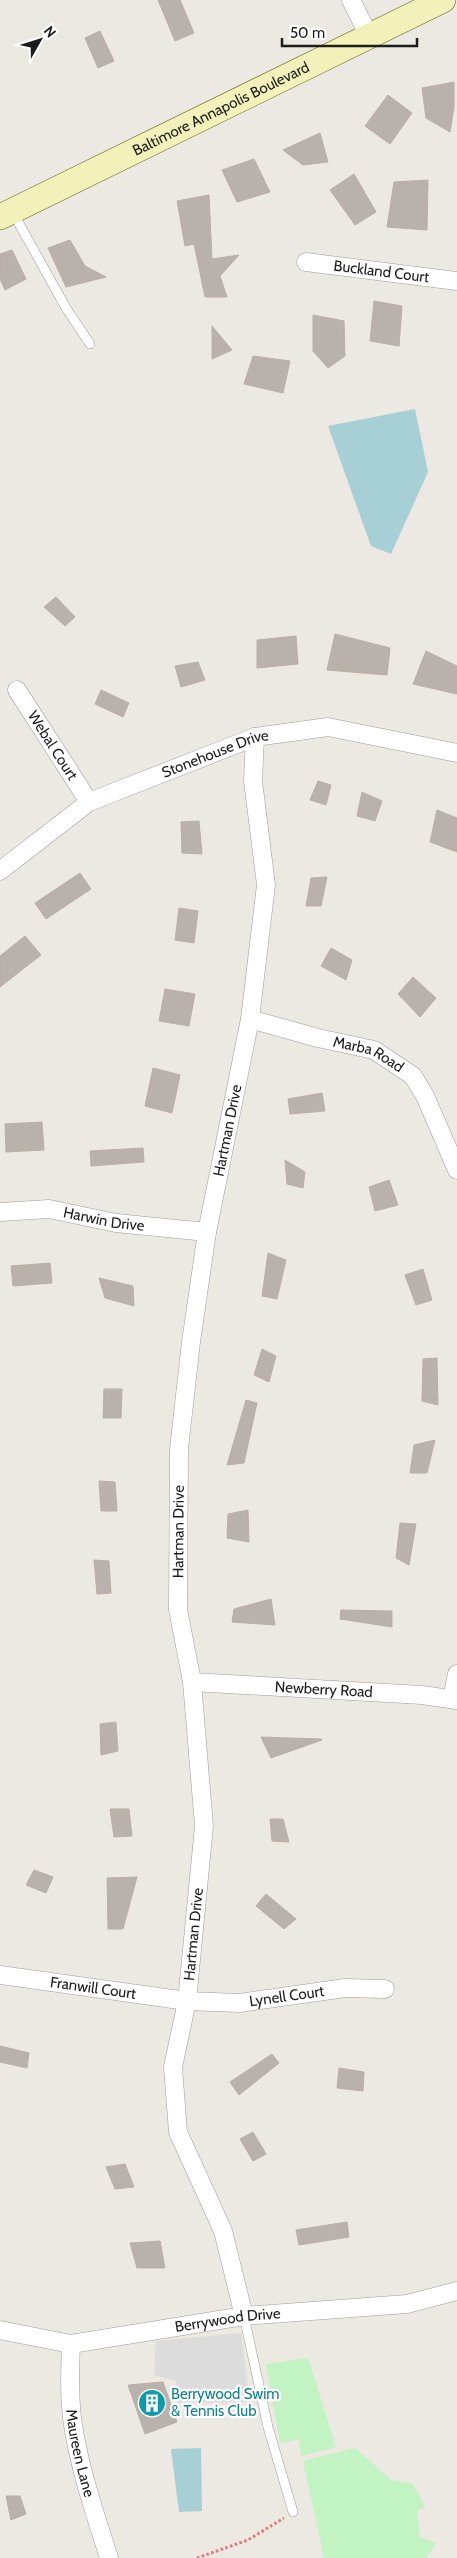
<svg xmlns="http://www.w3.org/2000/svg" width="457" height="2558" viewBox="0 0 457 2558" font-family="Cabin,sans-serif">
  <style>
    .park { fill: #c2f3c2 }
    .parking { fill: #dcdcdc }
    .water { fill: #a7cfd6 }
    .building { fill: #b9b1ac; stroke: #bcaea6 }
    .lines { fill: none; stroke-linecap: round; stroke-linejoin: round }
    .service-casing { stroke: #9d9d9d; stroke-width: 10 }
    .minor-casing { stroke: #9d9d9d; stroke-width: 19 }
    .secondary-casing { stroke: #64660f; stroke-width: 26 }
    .path { stroke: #eb7775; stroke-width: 3; stroke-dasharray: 2.5 2.5; stroke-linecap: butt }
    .service { stroke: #fff; stroke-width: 9 }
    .minor { stroke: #fff; stroke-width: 18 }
    .secondary { stroke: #f2f1ba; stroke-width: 25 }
    .labels { text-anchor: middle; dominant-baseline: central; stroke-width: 4.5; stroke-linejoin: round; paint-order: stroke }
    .street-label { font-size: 15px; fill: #1c1c1c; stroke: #fff }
    .culture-label { font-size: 15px; fill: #0d838f; stroke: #fff; text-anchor: start }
  </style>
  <rect width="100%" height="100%" fill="#ece8e2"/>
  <!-- park -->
  <g class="park">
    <path d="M308 2358 336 2447 301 2456 299 2439 280 2443 266 2364Z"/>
    <path d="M355 2448 391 2480 413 2484 425 2507 417 2510 420 2537 436 2543 426 2558H324L303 2461Z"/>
  </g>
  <!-- parking -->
  <path class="parking" d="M241 2333 250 2402 178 2403 176 2381 154 2375 156 2341Z"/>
  <!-- water -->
  <g class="water">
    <path d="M415 409 428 472 391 554 371 546 328 426Z"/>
    <path d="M201 2448 202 2511 179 2512 171 2449Z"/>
  </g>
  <!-- building -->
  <g class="building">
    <path d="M158 0H180L194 33 175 41Z"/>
    <path d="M100 31 114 61 98 68 85 38Z"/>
    <path d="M454 82V107L450 132 426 118 422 88Z"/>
    <path d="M388 95 412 113 390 144 365 126Z"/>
    <path d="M320 133 328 162 303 165 283 150Z"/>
    <path d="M254 159 270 192 237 202 222 170Z"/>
    <path d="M354 174 376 212 355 225 330 190Z"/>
    <path d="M428 180 427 230 387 227 394 182Z"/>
    <path d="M209 195 212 259 239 255 220 276 227 297H205L194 244 185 246 177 201Z"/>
    <path d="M70 240 85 266 106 277 66 287 48 248Z"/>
    <path d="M12 250 26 279 5 290 0 279V254Z"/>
    <path d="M374 301 402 306 399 346 370 341Z"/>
    <path d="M313 315 344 321 345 356 328 368 313 351Z"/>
    <path d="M212 326 232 350 212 359Z"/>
    <path d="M253 356 290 361 283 393 244 384Z"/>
    <path d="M56 597 75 617 65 626 44 607Z"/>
    <path d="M335 634 390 648 387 675 327 670Z"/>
    <path d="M296 636 298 664 257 668V640Z"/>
    <path d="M426 651 457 666V694L413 684Z"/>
    <path d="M198 662 205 680 181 687 175 666Z"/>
    <path d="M101 690 129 703 123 717 95 704Z"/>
    <path d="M318 781 331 785 326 805 310 800Z"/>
    <path d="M362 792 382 801 375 821 357 816Z"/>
    <path d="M437 810 457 818V852L430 842Z"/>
    <path d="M199 821 202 854 182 853 181 822Z"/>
    <path d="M80 873 91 889 46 919 35 903Z"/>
    <path d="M327 877 321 906H306L311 878Z"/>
    <path d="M179 908 198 911 194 943 175 940Z"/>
    <path d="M25 936 41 955 0 987V956Z"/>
    <path d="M331 948 352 960 346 980 321 966Z"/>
    <path d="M413 977 436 998 420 1017 398 994Z"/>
    <path d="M165 989 195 994 189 1026 159 1021Z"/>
    <path d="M153 1068 180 1075 172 1113 145 1106Z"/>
    <path d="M322 1093 325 1111 290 1114 288 1099Z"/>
    <path d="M42 1122 44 1150 6 1152 5 1124Z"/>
    <path d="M143 1148 144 1162 91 1166 90 1151Z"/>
    <path d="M285 1160 305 1172 303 1188 287 1184Z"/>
    <path d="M389 1180 398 1205 375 1211 369 1187Z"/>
    <path d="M268 1253 286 1260 277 1299 262 1296Z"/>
    <path d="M50 1263 52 1283 13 1286 11 1266Z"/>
    <path d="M423 1269 432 1300 416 1305 405 1275Z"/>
    <path d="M99 1278 133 1286 134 1306 105 1298Z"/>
    <path d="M262 1349 276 1356 269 1382 254 1375Z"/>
    <path d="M437 1358 438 1405 422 1401 423 1359Z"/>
    <path d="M104 1389H122L121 1418H103Z"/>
    <path d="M246 1400 257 1403 244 1463 227 1465Z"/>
    <path d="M435 1440 427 1473H410L414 1445Z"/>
    <path d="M99 1481 115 1482 117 1511H101Z"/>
    <path d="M248 1510 249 1542 227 1538 228 1514Z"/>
    <path d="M400 1523 416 1524 409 1565 396 1558Z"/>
    <path d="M94 1560 109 1561 111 1593 97 1594Z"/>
    <path d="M271 1599 275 1625 232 1622 234 1609Z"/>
    <path d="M341 1610 392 1611V1627L340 1619Z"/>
    <path d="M116 1722 118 1751 101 1755 100 1724Z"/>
    <path d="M261 1737 321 1739 322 1740 271 1758Z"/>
    <path d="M110 1809H129L132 1836 114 1837Z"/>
    <path d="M270 1819H283L289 1842 272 1841Z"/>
    <path d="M34 1870 53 1877 46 1893 26 1885Z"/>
    <path d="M137 1877 123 1929H108L107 1878Z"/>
    <path d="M266 1894 296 1919 284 1929 256 1906Z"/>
    <path d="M0 2046 29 2053 27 2068 0 2062Z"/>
    <path d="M272 2054 279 2063 239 2095 230 2082Z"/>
    <path d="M339 2068 364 2072 363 2091 337 2088Z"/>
    <path d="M253 2132 266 2154 253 2161 240 2139Z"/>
    <path d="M125 2164 134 2187 115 2189 106 2167Z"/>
    <path d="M347 2222 349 2237 299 2245 296 2230Z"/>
    <path d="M160 2241 165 2268H137L130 2243Z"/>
    <path d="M163 2382 177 2422 145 2434 128 2385Z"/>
    <path d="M6 2496H20L26 2514 11 2520Z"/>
  </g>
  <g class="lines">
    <!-- service casing -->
    <g class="service-casing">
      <g id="service">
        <path d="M12 211 66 308 90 344"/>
        <path d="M244 2316 268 2427 293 2512"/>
      </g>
    </g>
    <!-- minor casing -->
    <g class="minor-casing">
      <g id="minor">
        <path d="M351 0 369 36"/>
        <path id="s1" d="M306 262 457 281"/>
        <path id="s2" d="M17 690 89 802"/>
        <path id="s3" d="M0 871 89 802 255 737 328 727 457 753"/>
        <path id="s4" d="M250 1019 318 1038 374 1050 413 1076 425 1096 457 1170"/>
        <path id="s5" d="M0 1212 49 1209 116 1223 207 1232"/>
        <path id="s6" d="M192 1682 422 1695 457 1700"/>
        <path d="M452 1699 457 1674"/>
        <path id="s7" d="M0 1975 187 2001 239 2003 345 1988 385 1989"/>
        <path id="s8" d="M244 2316 223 2231 178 2132 173 2067 187 2001 204 1826 192 1682 178 1609 179 1449 191 1342 207 1232 250 1019 266 885 253 781 255 737"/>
        <path id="s9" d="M0 2330 71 2344 244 2316 407 2304 457 2291"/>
        <path id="s10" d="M71 2344C70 2371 69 2398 73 2425 80 2470 95 2514 109 2558"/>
      </g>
    </g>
    <!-- secondary casing -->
    <g class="secondary-casing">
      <g id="secondary">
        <path id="s11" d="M0 217 443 0"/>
      </g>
    </g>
    <!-- path -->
    <path class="path" d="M197 2558 248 2540 284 2518"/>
    <!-- service -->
    <use href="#service" class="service"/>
    <!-- minor -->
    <use href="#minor" class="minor"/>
    <!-- secondary -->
    <use href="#secondary" class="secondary"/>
  </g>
  <!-- icons -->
  <defs>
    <g id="building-disc" transform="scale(1.4375)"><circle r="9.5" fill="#0f9aa8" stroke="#fff"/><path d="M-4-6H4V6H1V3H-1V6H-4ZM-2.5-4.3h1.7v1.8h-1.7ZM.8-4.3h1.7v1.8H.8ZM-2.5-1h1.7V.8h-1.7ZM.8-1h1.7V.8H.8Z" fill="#fff"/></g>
  </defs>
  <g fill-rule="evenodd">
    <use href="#building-disc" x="152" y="2403"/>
  </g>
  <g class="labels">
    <!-- street labels -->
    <g class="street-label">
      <text stroke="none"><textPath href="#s11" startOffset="246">Baltimore Annapolis Boulevard</textPath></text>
      <text stroke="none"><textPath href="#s1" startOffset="76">Buckland Court</textPath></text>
      <text stroke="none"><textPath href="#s2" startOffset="66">Webal Court</textPath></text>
      <text stroke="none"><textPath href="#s3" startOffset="248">Stonehouse Drive</textPath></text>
      <text stroke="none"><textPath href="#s4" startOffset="124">Marba Road</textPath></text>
      <text stroke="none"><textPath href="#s8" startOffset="1206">Hartman Drive</textPath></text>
      <text stroke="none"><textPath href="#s5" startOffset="105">Harwin Drive</textPath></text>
      <text stroke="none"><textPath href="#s8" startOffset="801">Hartman Drive</textPath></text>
      <text stroke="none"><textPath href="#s6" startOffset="132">Newberry Road</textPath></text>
      <text stroke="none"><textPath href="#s8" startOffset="396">Hartman Drive</textPath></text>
      <text stroke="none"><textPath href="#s7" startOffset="94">Franwill Court</textPath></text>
      <text stroke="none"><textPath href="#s7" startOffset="289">Lynell Court</textPath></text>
      <text stroke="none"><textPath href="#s9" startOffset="231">Berrywood Drive</textPath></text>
      <text stroke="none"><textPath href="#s10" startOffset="110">Maureen Lane</textPath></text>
    </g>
    <!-- culture labels -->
    <g class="culture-label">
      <text x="171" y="2394">Berrywood Swim<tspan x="171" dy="17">&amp; Tennis Club</tspan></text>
    </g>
  </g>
  <!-- north arrow -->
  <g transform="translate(40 40) rotate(51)" stroke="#ffffff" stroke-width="4" paint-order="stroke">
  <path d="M0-4L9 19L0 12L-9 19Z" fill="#1c1c1c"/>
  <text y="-8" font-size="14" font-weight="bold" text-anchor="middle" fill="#1c1c1c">N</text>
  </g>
  <!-- scale -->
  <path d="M282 38v8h135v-8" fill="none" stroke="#1c1c1c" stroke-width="2.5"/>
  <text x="290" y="38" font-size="15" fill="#1c1c1c" stroke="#ffffff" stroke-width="4" paint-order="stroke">50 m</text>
</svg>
